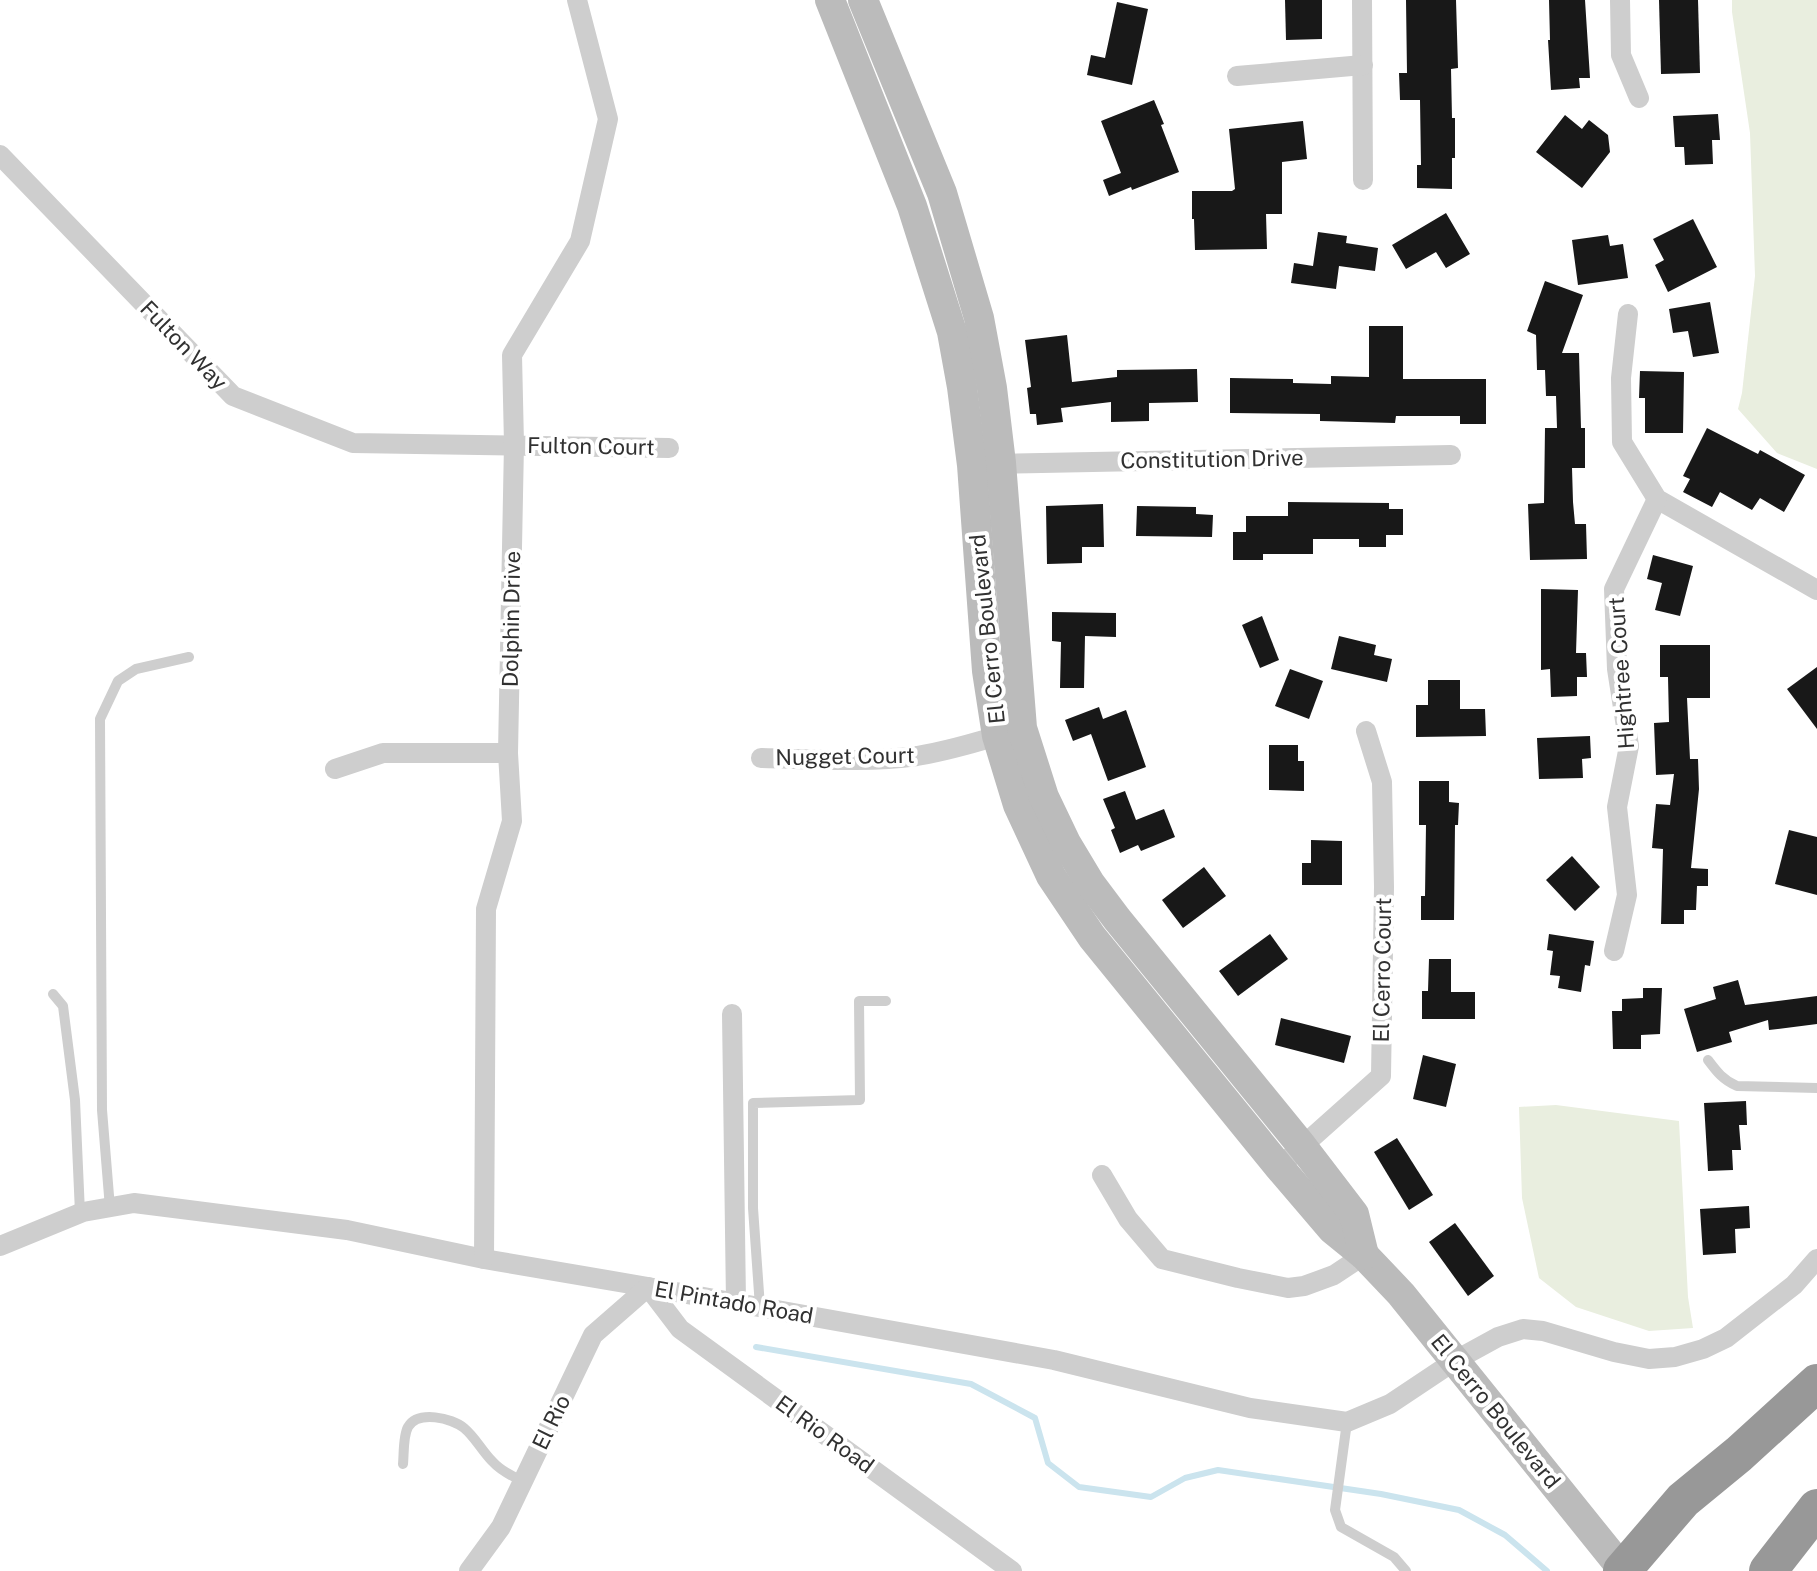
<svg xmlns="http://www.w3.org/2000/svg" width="1817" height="1571" viewBox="0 0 1817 1571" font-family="'Public Sans',sans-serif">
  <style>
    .green { fill: #e9eedf }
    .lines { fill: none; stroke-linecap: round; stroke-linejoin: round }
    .stream { stroke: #cbe4ee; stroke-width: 6 }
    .building { fill: #181818 }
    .lane { stroke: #cecece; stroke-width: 10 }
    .street { stroke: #cecece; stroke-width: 20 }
    .secondary { stroke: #bbb; stroke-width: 30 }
    .highway { stroke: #989898; stroke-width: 38 }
    .labels { text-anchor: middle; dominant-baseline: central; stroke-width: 8; stroke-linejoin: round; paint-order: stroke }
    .street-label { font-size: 22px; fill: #313131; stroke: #fff }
  </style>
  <rect width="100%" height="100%" fill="#fff"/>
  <!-- green -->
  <g class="green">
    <path d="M1732 0H1817V469L1777 453 1738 409 1742 393 1755 276 1750 133 1732 12Z"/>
    <path d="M1556 1105 1679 1121 1688 1297 1693 1328 1649 1331 1576 1307 1539 1278 1522 1198 1519 1107Z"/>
  </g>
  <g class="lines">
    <!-- stream -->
    <path class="stream" d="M756 1347 971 1384 1035 1418 1048 1463 1079 1487 1151 1497 1185 1478 1218 1470 1381 1494 1459 1510 1505 1535 1547 1571"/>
  </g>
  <!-- building -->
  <g class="building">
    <path d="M1285 0H1322V39L1286 40Z"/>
    <path d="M1406 0H1456L1458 68 1451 69 1452 118H1455V158H1452V189L1417 188V165H1421L1420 100H1400L1399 73H1407Z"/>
    <path d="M1549 0H1585L1590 78H1579L1580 88 1551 90 1548 40H1550Z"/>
    <path d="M1659 0H1698L1700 73 1661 74Z"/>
    <path d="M1117 2 1148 9 1132 85 1087 75 1091 55 1105 58Z"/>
    <path d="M1154 100 1164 124 1161 125 1179 172 1132 190 1131 187 1109 196 1103 180 1121 173 1101 121Z"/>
    <path d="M1718 114 1720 140H1712L1713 164 1685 165 1684 147H1675L1673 116Z"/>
    <path d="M1565 115 1582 129 1589 120 1608 135 1610 152 1582 188 1536 152Z"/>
    <path d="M1303 121 1307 159 1282 162V214H1266L1267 249 1195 250 1194 219H1192V191H1232L1235 189 1229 129Z"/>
    <path d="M1446 213 1470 254 1446 268 1436 252 1406 269 1392 245Z"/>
    <path d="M1693 219 1717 267 1668 292 1655 265 1664 260 1653 239Z"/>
    <path d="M1318 232 1347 236 1346 243 1378 248 1375 271 1339 266 1336 289 1291 283 1294 263 1313 266Z"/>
    <path d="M1608 235 1610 246 1623 244 1628 278 1578 285 1572 240Z"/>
    <path d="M1545 281 1583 295 1562 353H1579L1581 428H1585V468H1572L1573 502 1575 524H1586L1587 559 1530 560 1528 504 1544 503 1545 428H1557L1556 396H1546L1545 370H1537L1536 335 1527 331Z"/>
    <path d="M1710 302 1719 353 1693 357 1688 331 1673 333 1669 309Z"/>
    <path d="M1369 326H1403V379H1486V424H1460V416H1396L1395 423 1320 421V414L1230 413V378L1293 379V383L1331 384V376L1369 377Z"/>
    <path d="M1067 335 1072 382 1117 377V370L1197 369 1198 402 1149 403V421L1111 422V402L1061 408 1063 422 1037 425 1036 414H1030L1027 388 1031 387 1025 340Z"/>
    <path d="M1640 371 1684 372 1683 433H1645V398H1639Z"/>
    <path d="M1707 428 1758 454 1760 450 1805 475 1784 512 1760 498 1752 510 1720 492 1712 507 1683 492 1690 479 1683 476Z"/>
    <path d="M1288 502 1389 503V509H1403V535H1386V547H1359V539H1313V554H1263V560H1233V532H1246V516H1288Z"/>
    <path d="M1103 504 1104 547H1082V563L1047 564 1046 506Z"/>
    <path d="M1137 506 1196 507V514L1213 515 1212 537 1136 536Z"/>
    <path d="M1653 555 1693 566 1680 616 1655 610 1662 583 1647 579Z"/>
    <path d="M1541 589 1578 590 1576 653H1586L1587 677H1577V696L1551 697 1550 669 1541 670Z"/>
    <path d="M1052 612 1116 613V637L1085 636 1084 688H1060L1061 642 1052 641Z"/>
    <path d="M1262 616 1279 660 1260 668 1242 625Z"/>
    <path d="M1339 636 1376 645 1374 655 1392 659 1387 682 1331 669Z"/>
    <path d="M1660 645H1710V698H1687L1690 759H1698L1699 789 1691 868 1708 869V886H1697L1696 910H1684V924H1661L1663 849 1652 848 1656 804 1670 805 1674 774 1656 775 1654 723 1669 722 1668 677H1660Z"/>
    <path d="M1817 667V729L1787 689Z"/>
    <path d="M1290 669 1323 681 1309 719 1275 706Z"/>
    <path d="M1428 680H1460V709H1485L1486 736 1416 737V705H1428Z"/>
    <path d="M1099 707 1103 719 1126 710 1146 767 1108 781 1091 734 1073 741 1065 720Z"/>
    <path d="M1590 736 1591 758 1582 759 1583 778 1539 779 1537 738Z"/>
    <path d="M1269 745H1298V761H1304V791L1269 790Z"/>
    <path d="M1419 781H1449V802L1459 803 1458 825H1455L1454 920H1421V896H1425L1426 825H1419Z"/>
    <path d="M1125 791 1136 820 1164 809 1175 837 1141 851 1138 845 1120 853 1111 830 1115 828 1103 799Z"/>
    <path d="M1789 830 1817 837V895L1775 884Z"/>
    <path d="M1311 840 1342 841V885H1302V863H1311Z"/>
    <path d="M1572 856 1600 887 1575 911 1546 880Z"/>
    <path d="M1204 867 1226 896 1183 928 1162 900Z"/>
    <path d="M1270 934 1288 959 1238 996 1219 971Z"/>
    <path d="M1549 934 1594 941 1590 966 1585 965 1581 992 1558 988 1560 976 1550 975 1553 951 1547 950Z"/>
    <path d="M1429 959H1451V992H1475V1019H1422V991H1428Z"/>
    <path d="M1738 980 1745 1005 1817 996V1024L1769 1030 1768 1020 1729 1032 1732 1042 1697 1052 1684 1009 1716 999 1713 987Z"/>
    <path d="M1643 988H1662L1660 1034 1641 1035V1049H1613L1612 1011H1622V999L1643 998Z"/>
    <path d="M1281 1018 1351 1036 1344 1063 1275 1045Z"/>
    <path d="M1423 1055 1456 1064 1446 1107 1413 1099Z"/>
    <path d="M1746 1101 1747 1125H1739L1741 1150H1732L1733 1170 1708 1171 1704 1103Z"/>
    <path d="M1397 1138 1433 1195 1409 1210 1374 1152Z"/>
    <path d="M1749 1206 1750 1228 1735 1229 1736 1253 1703 1255 1700 1209Z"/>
    <path d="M1455 1223 1494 1276 1468 1296 1429 1242Z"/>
  </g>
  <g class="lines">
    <!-- lane -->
    <g class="lane">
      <path d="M53 994 63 1006 75 1100 80 1213"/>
      <path d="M1708 1060C1717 1072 1723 1080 1737 1086L1817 1088"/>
      <path d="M110 1208 102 1110 100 719 118 681 136 669 189 657"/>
      <path d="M760 1307 753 1208V1103L860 1100 859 1001H886"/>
      <path d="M1347 1422 1335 1510 1341 1527 1394 1557 1406 1571"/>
      <path d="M403 1464C404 1454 403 1436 408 1427 418 1410 452 1418 464 1428 475 1437 482 1451 492 1461 501 1471 511 1476 523 1481"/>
    </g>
    <!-- street -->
    <g class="street">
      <path d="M1362 0 1363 180"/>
      <path d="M1620 0 1621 55 1639 98"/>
      <path d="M1237 76 1363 65"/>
      <path d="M0 155 233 396 353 443 669 448"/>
      <path d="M1628 314 1621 378 1622 442 1657 499 1817 590"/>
      <path d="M991 464 1451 455"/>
      <path d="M761 758C812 759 866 763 917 756 947 751 978 742 1007 733"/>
      <path d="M335 769 383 753H508"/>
      <path d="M1614 951 1627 895 1617 807 1629 746 1617 669 1614 589 1657 499"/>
      <path d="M732 1014 736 1302"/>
      <path d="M1279 1167 1381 1076 1384 887 1382 782 1366 731"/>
      <path d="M1102 1175 1128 1219 1162 1259 1238 1278 1288 1288 1304 1286 1334 1275 1364 1255"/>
      <path d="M0 1246 83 1212 134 1203 347 1230 484 1259 648 1287 1054 1360 1250 1408 1347 1422 1390 1404 1456 1360 1498 1337 1523 1329 1543 1331 1614 1352 1649 1359 1675 1357 1703 1349 1726 1338 1794 1285 1817 1259"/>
      <path d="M484 1259 486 909 512 821 508 753 514 444 512 355 580 241 608 119 577 0"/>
      <path d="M469 1571 501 1527 593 1335 648 1287 680 1329 1012 1571"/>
    </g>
    <!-- secondary -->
    <g class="secondary">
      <path d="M830 0 912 206 952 332 962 387 972 465 987 671 997 736 1018 805 1051 876 1092 937 1279 1167 1332 1229 1364 1255 1401 1294 1624 1571"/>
      <path d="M863 0 942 193 979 318 992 388 1001 463 1022 728 1044 797 1066 843 1090 883 1117 919 1302 1146 1354 1214 1364 1255"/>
    </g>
    <!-- highway -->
    <g class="highway">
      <path d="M1622 1571 1683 1500 1739 1454 1817 1383"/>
      <path d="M1768 1571 1817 1508"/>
    </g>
  </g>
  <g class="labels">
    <!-- street labels -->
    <g class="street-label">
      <text transform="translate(184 345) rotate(46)">Fulton Way</text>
      <text transform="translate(591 446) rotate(1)">Fulton Court</text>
      <text transform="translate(1212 459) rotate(-1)">Constitution Drive</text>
      <text transform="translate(511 619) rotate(-89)">Dolphin Drive</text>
      <text transform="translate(987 629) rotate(-96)">El Cerro Boulevard</text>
      <text transform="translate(1621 673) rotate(-94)">Hightree Court</text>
      <text transform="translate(845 756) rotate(-1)">Nugget Court</text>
      <text transform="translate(1382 970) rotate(-89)">El Cerro Court</text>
      <text transform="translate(734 1302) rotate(10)">El Pintado Road</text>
      <text transform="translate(1496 1411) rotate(51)">El Cerro Boulevard</text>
      <text transform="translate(551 1422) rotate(-64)">El Rio</text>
      <text transform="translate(825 1434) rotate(36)">El Rio Road</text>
    </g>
  </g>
</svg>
